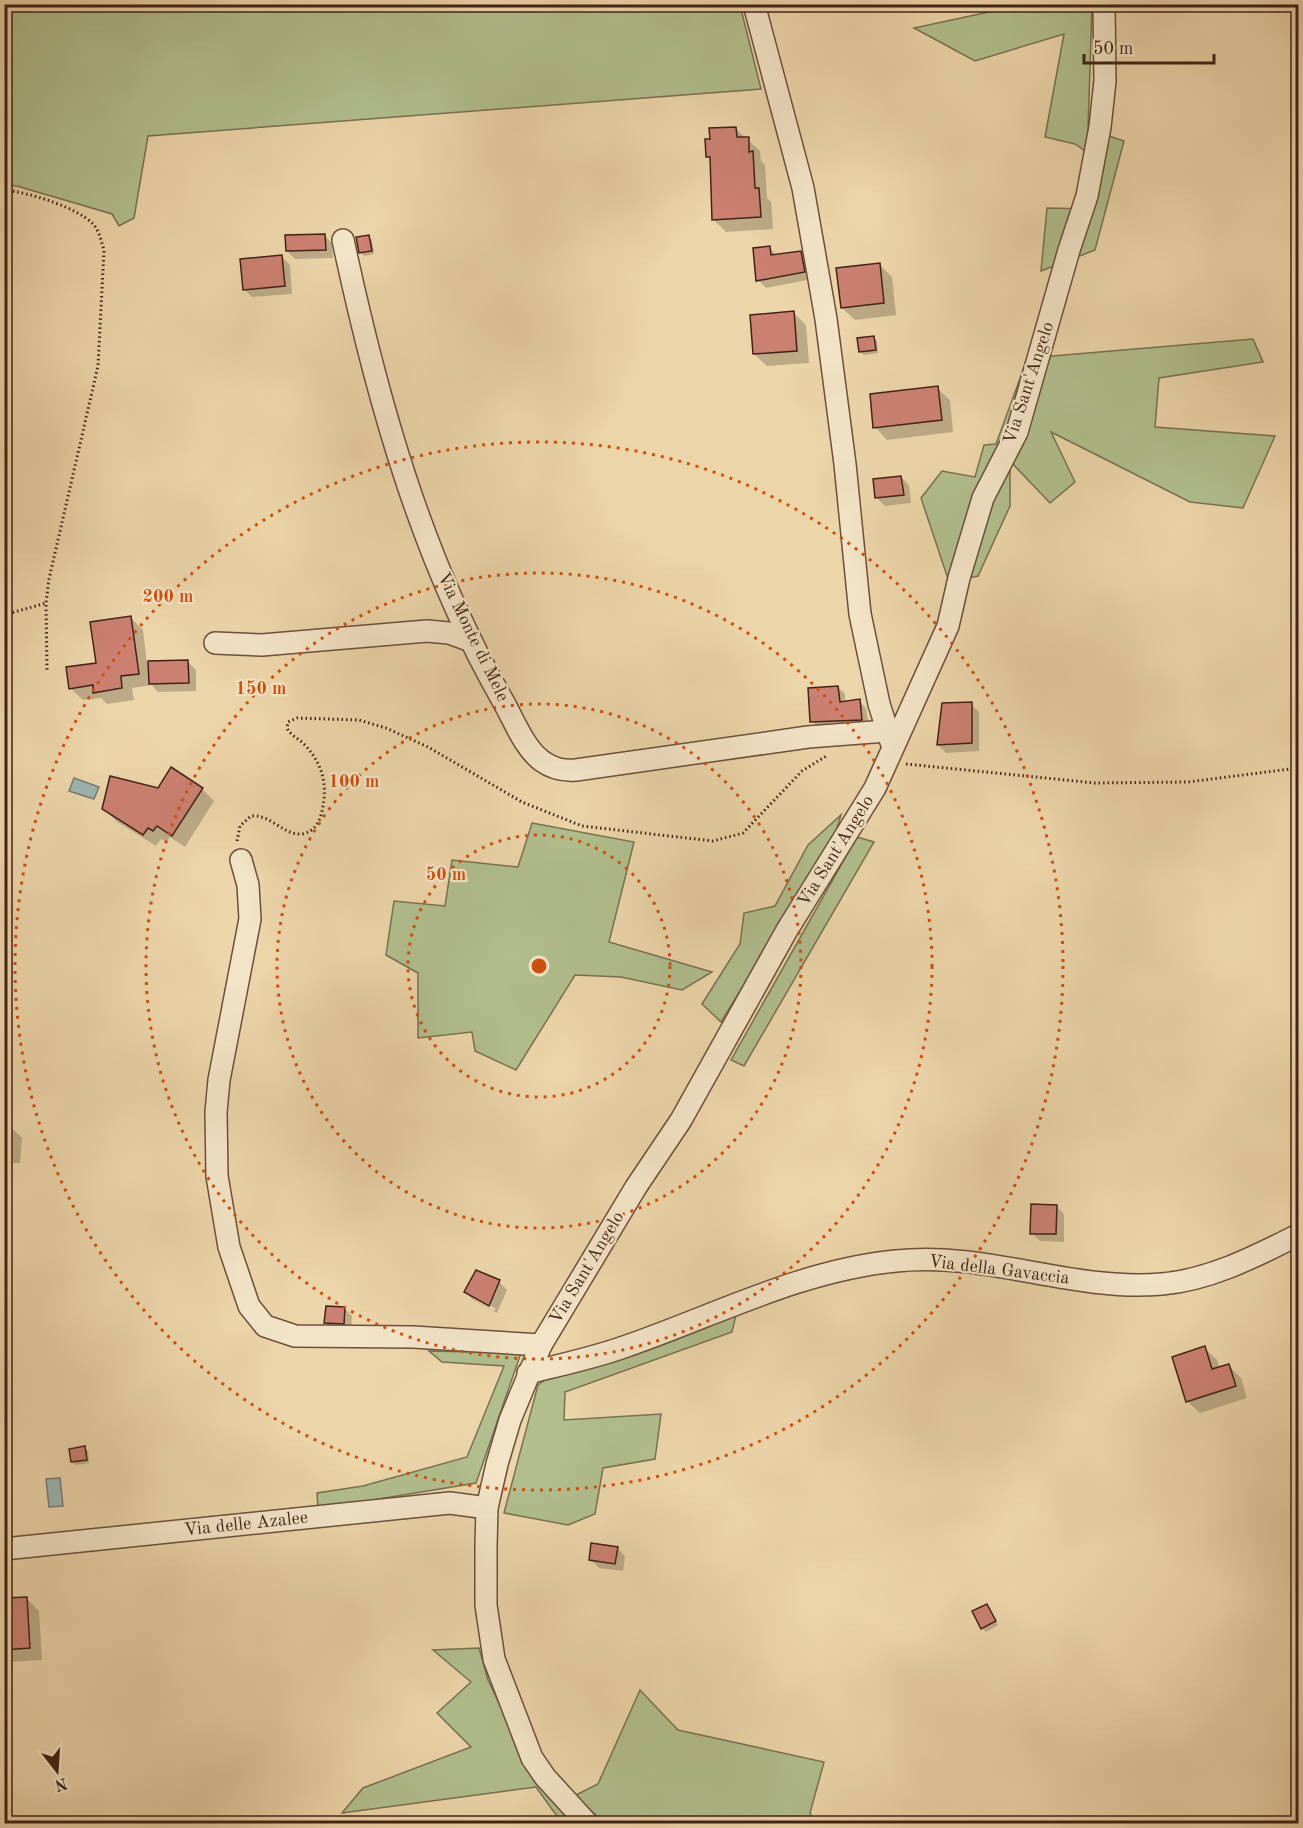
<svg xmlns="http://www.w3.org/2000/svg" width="1303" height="1828" viewBox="0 0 1303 1828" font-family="'Old Standard TT',serif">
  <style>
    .green { fill: #b1be8d; stroke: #7a7052; stroke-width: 1.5 }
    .water { fill: #9cb6b2; stroke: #787b74; stroke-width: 1.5 }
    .shadow { fill: #0003; fill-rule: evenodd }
    .building { fill: #cb8072; stroke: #422217; stroke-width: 1.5 }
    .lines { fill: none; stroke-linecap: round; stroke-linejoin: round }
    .minor-casing { stroke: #6c4f3c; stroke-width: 24 }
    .path { stroke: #422217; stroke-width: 3; stroke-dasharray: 1.5 3; stroke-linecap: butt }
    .minor { stroke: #f3e4c7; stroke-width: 21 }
    .ring { fill: none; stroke: #cf510e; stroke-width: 3; stroke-dasharray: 3 6 }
    .labels { text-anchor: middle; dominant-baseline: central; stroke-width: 4.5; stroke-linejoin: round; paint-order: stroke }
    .street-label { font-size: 18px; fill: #422217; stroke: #f3e4c7 }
    .centre { fill: #cf510e; stroke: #f3e4c7; stroke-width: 3 }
    .ring-label { font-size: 18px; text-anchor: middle; font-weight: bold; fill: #cf510e; stroke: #f3e4c7; stroke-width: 4.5; stroke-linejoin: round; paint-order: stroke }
  </style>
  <rect width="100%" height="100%" fill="#ecd5a9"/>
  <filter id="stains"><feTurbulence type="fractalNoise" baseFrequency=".00333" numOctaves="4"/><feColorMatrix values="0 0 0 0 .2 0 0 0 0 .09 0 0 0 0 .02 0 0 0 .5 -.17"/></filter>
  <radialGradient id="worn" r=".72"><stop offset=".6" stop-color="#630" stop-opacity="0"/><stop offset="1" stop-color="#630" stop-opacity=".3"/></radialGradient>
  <!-- green -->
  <g class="green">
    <path d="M215 4 217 8 308 4 740 5 761 89 148 136 134 218 119 226 112 214 17 186 5 185V5Z"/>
    <path d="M1008 5H1092L1088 129 1124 141 1095 250 1041 271 1047 208 1093 209 1102 163 1075 144 1045 137 1064 34 975 61 914 28 998 10Z"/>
    <path d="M1253 339 1263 362 1159 378 1155 427 1275 436 1243 508 1190 502 1051 432 1075 482 1050 503 1010 461V506L978 576 949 582 921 498 942 471 975 477 984 445 996 444 1030 351 1052 356Z"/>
    <path d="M841 815 834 838 721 1022 702 1004 740 944 744 913 775 906 808 845Z"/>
    <path d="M532 823 634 842 609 942 712 972 682 990 621 977 575 975 516 1070 475 1051 472 1032 418 1038V973L386 955 394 901 445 906 452 860 518 867Z"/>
    <path d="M857 837 874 842 744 1066 731 1060Z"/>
    <path d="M736 1315 732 1332 565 1392 564 1420 661 1414 655 1459 603 1468 595 1514 568 1525 504 1513 538 1385 554 1374Z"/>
    <path d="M429 1351 521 1353 476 1483 318 1509 317 1493 363 1486 467 1457 504 1366 442 1362Z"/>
    <path d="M479 1648 488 1680 529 1766 574 1823H562L536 1787 342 1813 363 1788 471 1747 437 1713 471 1682 433 1650Z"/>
    <path d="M640 1690 678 1730 824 1762 810 1813 816 1823H605L574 1796 598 1784Z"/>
  </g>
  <!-- water -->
  <g class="water">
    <path d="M74 778 99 787 94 799 69 791Z"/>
    <path d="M60 1478 63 1506 49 1507 46 1479Z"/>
  </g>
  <!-- shadow -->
  <g class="shadow">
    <path d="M736 129 760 151 761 161 765 165 767 198 771 202 773 229 726 232 713 219 712 161 708 157Z"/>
    <path d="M324 235 332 243 333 258 295 259 287 251Z"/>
    <path d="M369 237 372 240 374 254 364 256 360 252Z"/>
    <path d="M769 248 777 255 801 252 809 260 812 279 766 288 758 280Z"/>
    <path d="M282 257 290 265 292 294 252 297 244 289Z"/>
    <path d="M879 264 892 277 896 315 855 320 842 308Z"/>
    <path d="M794 313 806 325 809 363 767 366 754 354Z"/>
    <path d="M873 337 877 341 878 353 864 355 860 351Z"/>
    <path d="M937 388 950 400 953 432 887 440 875 427Z"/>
    <path d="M901 477 909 485 911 503 885 506 877 498Z"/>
    <path d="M130 617 143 630 147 663 188 662 196 670V691L158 692 152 685 132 688 134 700 107 704 101 698 83 700 70 688 97 664Z"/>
    <path d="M838 687 845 694V702L859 701 866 708 869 727 819 728 812 721Z"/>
    <path d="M971 704 979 712V751L946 753 938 745Z"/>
    <path d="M202 789 214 801 185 847 170 837 166 842 161 839 156 846 116 821 104 808 158 790Z"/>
    <path d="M4 1129 14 1130 22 1138 20 1163H4Z"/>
    <path d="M1056 1206 1064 1214V1242L1040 1241 1032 1233Z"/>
    <path d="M499 1282 507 1290 497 1313 473 1300 466 1292ZM473 1295 496 1309 494 1311 473 1299Z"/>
    <path d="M344 1308 352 1316 351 1331H334L326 1323Z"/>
    <path d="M1204 1348 1217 1360 1219 1368 1228 1365 1241 1378 1247 1398 1200 1413 1187 1401Z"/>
    <path d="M84 1448 88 1451 89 1463 76 1465 72 1462Z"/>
    <path d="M617 1548 625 1556 623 1571 599 1568 591 1560Z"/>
    <path d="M26 1598 39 1611 42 1660 8 1662 4 1659V1600Z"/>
    <path d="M987 1606 998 1625 986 1632 982 1628Z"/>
  </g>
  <!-- building -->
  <g class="building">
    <path d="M736 127 737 137H749V152L753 151 755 188H759L761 217 712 220 710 157H706L705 139H710L709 128Z"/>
    <path d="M325 234 326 250 286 251 285 235Z"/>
    <path d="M369 235 372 251 359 253 356 237Z"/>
    <path d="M770 246 771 255 801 251 805 272 756 281 753 248Z"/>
    <path d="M282 255 285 286 243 290 240 259Z"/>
    <path d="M880 263 884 303 841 308 836 268Z"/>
    <path d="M794 311 797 351 753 354 750 315Z"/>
    <path d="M874 336 876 350 859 352 857 338Z"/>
    <path d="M938 386 942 420 873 428 870 394Z"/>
    <path d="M901 476 904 495 875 498 873 479Z"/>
    <path d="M131 616 139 674 121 676 122 688 93 693V685L69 689 66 667 96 663 90 622Z"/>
    <path d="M188 660 189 683 149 684 148 661Z"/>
    <path d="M838 686 840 702 860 699 862 720 810 722 808 688Z"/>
    <path d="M972 702V743L937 745 942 703Z"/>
    <path d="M171 767 203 788 172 836 157 826 153 831 148 828 143 835 102 809 110 776 158 788Z"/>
    <path d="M1031 1204 1057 1205 1056 1234H1030Z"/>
    <path d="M476 1270 500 1280 489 1306 464 1292Z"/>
    <path d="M326 1306 345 1307 344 1324 324 1323Z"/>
    <path d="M1205 1346 1212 1369 1229 1364 1236 1386 1186 1402 1172 1357Z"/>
    <path d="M85 1446 87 1460 71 1462 69 1449Z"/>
    <path d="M591 1543 618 1547 615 1564 589 1560Z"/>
    <path d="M27 1597 30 1648 4 1650V1598Z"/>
    <path d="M987 1604 996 1621 981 1629 972 1611Z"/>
  </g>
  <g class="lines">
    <!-- minor casing -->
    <g class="minor-casing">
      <g id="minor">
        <path d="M754 4 803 188 826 319 845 464 860 614 879 704 891 742"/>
        <path d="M343 240C377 399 421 558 503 701 514 720 524 748 542 761 553 769 563 771 576 770L808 737 887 731"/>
        <path d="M215 643 262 645 427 631 449 633 471 641"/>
        <path d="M241 860 248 885 250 919 219 1080 216 1112 217 1176 229 1247 249 1306 265 1326 295 1336 413 1337 541 1345"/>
        <path d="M528 1373C560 1365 593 1358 624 1347 714 1316 801 1270 896 1261 986 1251 1073 1292 1162 1284 1210 1280 1256 1256 1298 1235"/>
        <path d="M4 1549 450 1503 487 1508"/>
        <path d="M588 1824 545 1777 532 1758 494 1659 486 1605V1545L487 1508 497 1464 510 1420 541 1345 636 1187 681 1120 787 930 875 788 948 626 959 578 983 498 1017 432 1069 250 1087 196 1100 127 1105 81 1104 4"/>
      </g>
    </g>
    <!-- path -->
    <g class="path">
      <path d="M4 190C27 192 77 207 93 224 100 232 101 241 104 250L98 366 49 579 46 603 47 670"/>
      <path d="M4 615 46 603"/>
      <path d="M906 764 1095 783 1188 782 1298 768"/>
      <path d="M237 841 240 826 251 816C271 814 284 836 302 834 314 832 320 822 322 811 328 785 323 764 304 744 298 738 291 736 287 728L288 722 297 718 359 720 386 728 428 747 522 802 582 826 713 841 743 833 802 771 828 755"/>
    </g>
    <!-- minor -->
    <use href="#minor" class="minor"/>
  </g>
  <!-- distance rings -->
  <g class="ring">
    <circle cx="539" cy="966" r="131"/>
    <circle cx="539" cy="966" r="262"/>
    <circle cx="539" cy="966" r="393"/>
    <circle cx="539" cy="966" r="524"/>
  </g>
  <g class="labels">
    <!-- street labels -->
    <g class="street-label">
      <text transform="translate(1029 383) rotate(-72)">Via Sant'Angelo</text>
      <text transform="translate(473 637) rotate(64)">Via Monte di Mele</text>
      <text transform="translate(836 851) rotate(-58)">Via Sant'Angelo</text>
      <text transform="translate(587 1268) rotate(-59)">Via Sant'Angelo</text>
      <text transform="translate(999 1270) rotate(7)">Via della Gavaccia</text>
      <text transform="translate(246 1524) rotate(-6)">Via delle Azalee</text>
    </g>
  </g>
  <circle cx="539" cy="966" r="9" class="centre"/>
  <g class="ring-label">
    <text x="168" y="602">200 m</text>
    <text x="261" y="694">150 m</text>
    <text x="354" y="787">100 m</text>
    <text x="446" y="880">50 m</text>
  </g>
  <!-- margin -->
  <rect width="1303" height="1828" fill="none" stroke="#ecd5a9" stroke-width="24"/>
  <rect x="6" y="6" width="1291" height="1816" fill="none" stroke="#422217" stroke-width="3"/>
  <rect x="12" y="12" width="1279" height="1804" fill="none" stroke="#422217" stroke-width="1.5"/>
  <!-- north arrow -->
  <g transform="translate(57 1771) rotate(163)" stroke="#f3e4c7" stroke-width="4.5" paint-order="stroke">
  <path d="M0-4.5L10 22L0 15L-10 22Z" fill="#422217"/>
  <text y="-9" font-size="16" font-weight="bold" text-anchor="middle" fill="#422217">N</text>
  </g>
  <!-- scale -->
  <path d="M1084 54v9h130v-9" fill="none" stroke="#422217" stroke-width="3"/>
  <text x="1093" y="54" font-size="18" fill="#422217" stroke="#f3e4c7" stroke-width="4.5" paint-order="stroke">50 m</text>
  <rect width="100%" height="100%" filter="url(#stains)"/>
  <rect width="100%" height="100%" fill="url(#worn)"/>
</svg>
